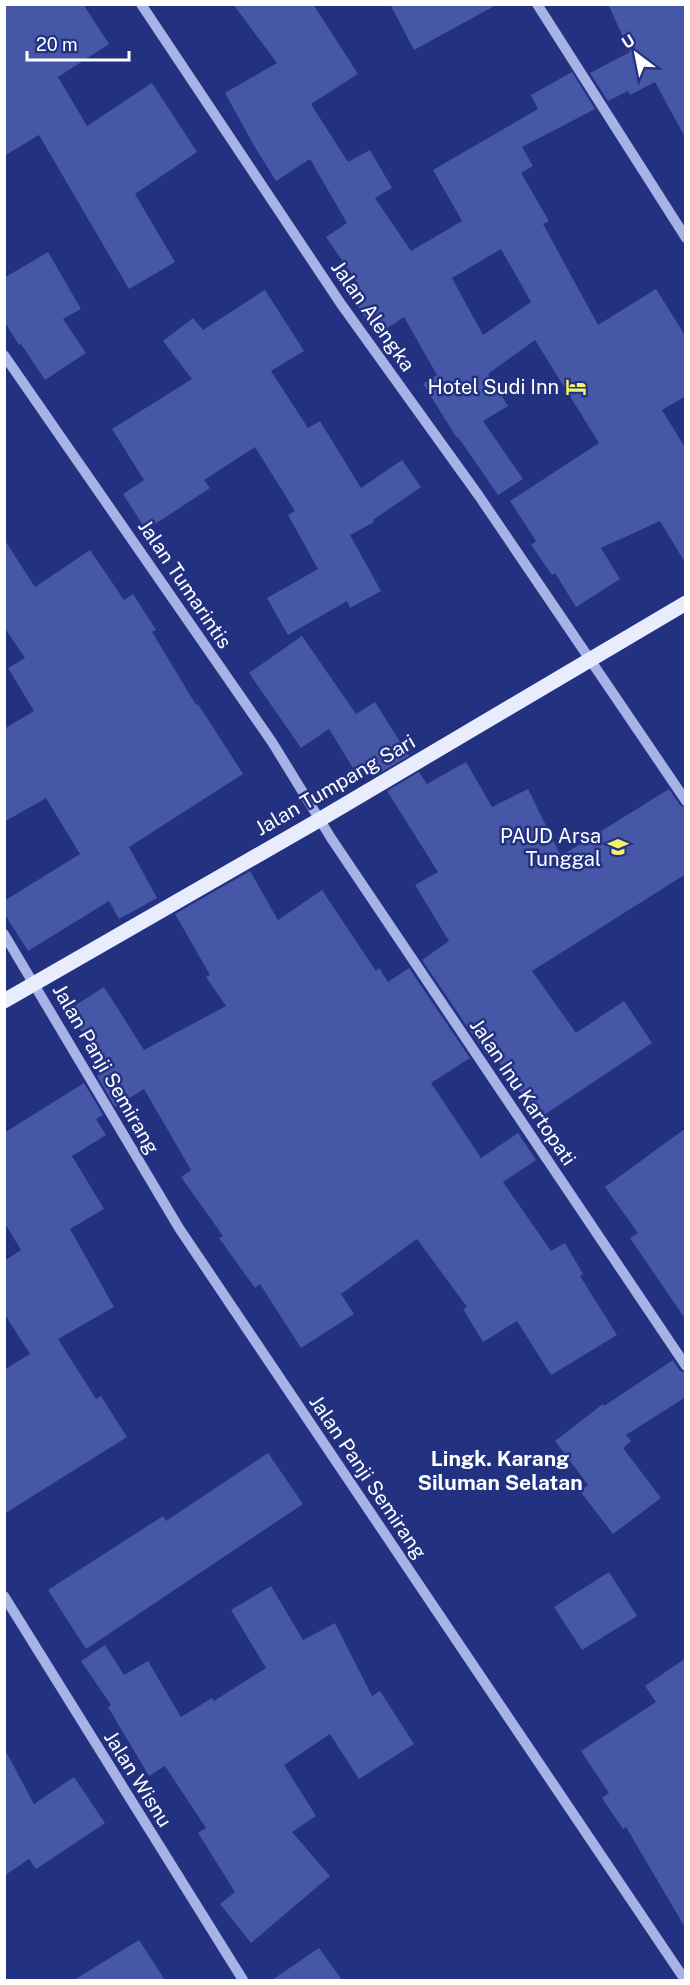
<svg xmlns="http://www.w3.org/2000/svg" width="690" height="1985" viewBox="0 0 690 1985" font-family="'Public Sans',sans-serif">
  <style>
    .building { fill: #4657a7; fill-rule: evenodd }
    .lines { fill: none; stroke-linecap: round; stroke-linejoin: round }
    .minor { stroke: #a7b3e7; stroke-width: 10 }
    .major { stroke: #e9ecfd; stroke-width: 15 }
    .labels { text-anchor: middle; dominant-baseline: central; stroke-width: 5; stroke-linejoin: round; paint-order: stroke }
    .street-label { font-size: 20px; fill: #fff; stroke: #223180 }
    .poi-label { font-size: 20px; fill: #fff; stroke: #223180; text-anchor: end }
    .neighbourhood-label { font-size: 21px; font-weight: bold; fill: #fff; stroke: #223180 }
  </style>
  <rect width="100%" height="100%" fill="#223180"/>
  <!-- building -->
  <g class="building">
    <path d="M4 4H83L109 44 58 77 87 126 152 83 197 152 135 194 175 262 129 289 39 135 4 156Z"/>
    <path d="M233 4H313L358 74 311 104 348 162 370 150 392 188 375 198 411 251 462 221 433 170 538 109 531 95 572 72 595 109 522 147 533 166 521 173 549 221 543 224 598 325 656 289 686 337V396L662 410 686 449V564L660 521 601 548 620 579 576 607 555 573 552 575 531 545 536 541 510 501 599 443 535 340 488 374 508 406 483 421 523 479 498 495 458 437 457 438 423 384 437 375 404 317 377 335 348 292 359 285 326 237 347 223 310 159 276 181 256 149 225 93 277 63ZM501 249 531 302 483 335 452 278Z"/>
    <path d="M390 4H498L414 50Z"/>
    <path d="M608 4H686V139L655 82 630 95 628 91 608 101 590 73 630 52Z"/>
    <path d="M48 252 81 309 63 319 86 353 45 380 21 344 19 345 4 321V278Z"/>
    <path d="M265 290 304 351 271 371 308 428 320 421 361 488 402 460 421 487 373 520 374 522 350 535 381 591 350 608 347 601 288 635 267 598 318 569 288 515 295 511 255 447 204 480 210 488 146 530 123 494 144 480 112 429 192 379 163 341 193 318 203 330Z"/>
    <path d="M4 539 35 587 90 550 124 600 133 594 156 630 152 632 196 705 198 704 243 774 129 847 157 898 119 919 109 901 28 951 4 913V901L80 854 46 798 4 822V729L34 711 8 668 25 658 4 627Z"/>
    <path d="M302 636 356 714 375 702 409 756 376 775 369 764 356 773 329 729 301 748 249 673Z"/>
    <path d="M466 762 492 807 528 789 561 856 669 789 680 805 686 808V874L532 971 576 1033 624 1001 652 1043 538 1119 488 1047 483 1050 422 960 449 941 415 885 438 872 387 791 419 772 427 784Z"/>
    <path d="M250 871 278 920 322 890 376 971 379 968 388 982 409 968 470 1058 431 1083 481 1158 518 1133 536 1160 503 1182 551 1251 565 1243 583 1274 580 1276 617 1335 551 1375 517 1321 483 1342 463 1309 467 1307 417 1239 341 1294 354 1314 301 1348 260 1284 255 1288 219 1238 223 1236 181 1177 191 1170 144 1089 115 1107 97 1075 105 1070 68 1010 104 987 144 1050 226 1006 206 977 210 975 175 914Z"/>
    <path d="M84 1083 103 1115 96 1119 106 1135 72 1156 104 1209 70 1229 114 1307 58 1339 96 1399 101 1396 127 1437 4 1514V1370L30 1354 4 1313V1261L21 1250 4 1222V1133Z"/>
    <path d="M686 1128V1320L630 1238 638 1233 605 1187Z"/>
    <path d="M673 1360 680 1371 686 1373V1397L626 1435 631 1441 623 1448 661 1498 613 1534 580 1491 588 1485 555 1441 603 1404 604 1406Z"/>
    <path d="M268 1453 303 1504 86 1649 48 1590 163 1516 166 1521Z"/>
    <path d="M609 1572 637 1616 582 1650 554 1607Z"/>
    <path d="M271 1586 303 1640 335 1623 372 1696 380 1691 414 1744 359 1779 330 1734 284 1765 316 1816 292 1832 330 1876 251 1943 220 1904 235 1892 198 1833 206 1828 165 1766 149 1776 108 1707 111 1705 81 1661 105 1645 124 1675 148 1661 181 1717 212 1698 214 1701 266 1668 231 1610Z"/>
    <path d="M686 1658V1929L626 1827 623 1829 602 1798 609 1793 581 1751 656 1702 645 1686Z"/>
    <path d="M4 1748 34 1804 74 1777 105 1823 36 1869 29 1859 4 1876Z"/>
    <path d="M139 1940 165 1980H74Z"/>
    <path d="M319 1948 342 1980H272Z"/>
  </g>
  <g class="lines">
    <!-- minor -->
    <g class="minor">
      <path d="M141 4 341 304 479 496 686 801"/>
      <path d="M537 4 686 238"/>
      <path d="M4 355 272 742 331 838 686 1366"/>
      <path d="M4 934 179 1228 685 1980"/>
      <path d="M4 1596 243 1980"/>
    </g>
    <!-- major -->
    <path class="major" d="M4 1001 319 820 686 603"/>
  </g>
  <!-- icons -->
  <defs>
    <g id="hotel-bare" transform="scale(1.62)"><path d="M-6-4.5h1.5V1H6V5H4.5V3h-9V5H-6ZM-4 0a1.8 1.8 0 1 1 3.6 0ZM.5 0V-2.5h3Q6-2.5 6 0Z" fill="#f3f169" stroke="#223180" stroke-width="2.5" paint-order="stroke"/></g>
    <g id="school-bare" transform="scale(1.62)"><path d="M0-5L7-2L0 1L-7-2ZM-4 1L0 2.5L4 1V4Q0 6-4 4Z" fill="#f3f169" stroke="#223180" stroke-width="2.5" paint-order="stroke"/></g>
  </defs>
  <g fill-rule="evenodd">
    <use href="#hotel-bare" x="576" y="387"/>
    <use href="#school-bare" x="618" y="847"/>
  </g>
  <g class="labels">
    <!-- street labels -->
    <g class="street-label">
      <text transform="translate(373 316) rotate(55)">Jalan Alengka</text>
      <text transform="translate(185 584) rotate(56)">Jalan Tumarintis</text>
      <text transform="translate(335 785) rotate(-30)">Jalan Tumpang Sari</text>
      <text transform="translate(106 1069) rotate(60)">Jalan Panji Semirang</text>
      <text transform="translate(523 1092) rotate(56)">Jalan Inu Kartopati</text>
      <text transform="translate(368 1477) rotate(56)">Jalan Panji Semirang</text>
      <text transform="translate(138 1779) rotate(58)">Jalan Wisnu</text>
    </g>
    <!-- poi labels -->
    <g class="poi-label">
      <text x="559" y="387">Hotel Sudi Inn</text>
      <text x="601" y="836">PAUD Arsa<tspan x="601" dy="23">Tunggal</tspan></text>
    </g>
    <!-- neighbourhood labels -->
    <g class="neighbourhood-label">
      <text x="500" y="1458">Lingk. Karang<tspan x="500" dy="24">Siluman Selatan</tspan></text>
    </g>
  </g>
  <!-- border -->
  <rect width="690" height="1985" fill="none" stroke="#ffffff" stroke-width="12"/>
  <!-- north arrow -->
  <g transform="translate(636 54) rotate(328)" stroke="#223180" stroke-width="4.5" paint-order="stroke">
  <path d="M0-4.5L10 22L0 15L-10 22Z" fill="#ffffff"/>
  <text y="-9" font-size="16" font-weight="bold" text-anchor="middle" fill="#ffffff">U</text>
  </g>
  <!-- scale -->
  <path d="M27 51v9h102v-9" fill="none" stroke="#ffffff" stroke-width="3"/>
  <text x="36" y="51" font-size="18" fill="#ffffff" stroke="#223180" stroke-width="4.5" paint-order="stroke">20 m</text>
</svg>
